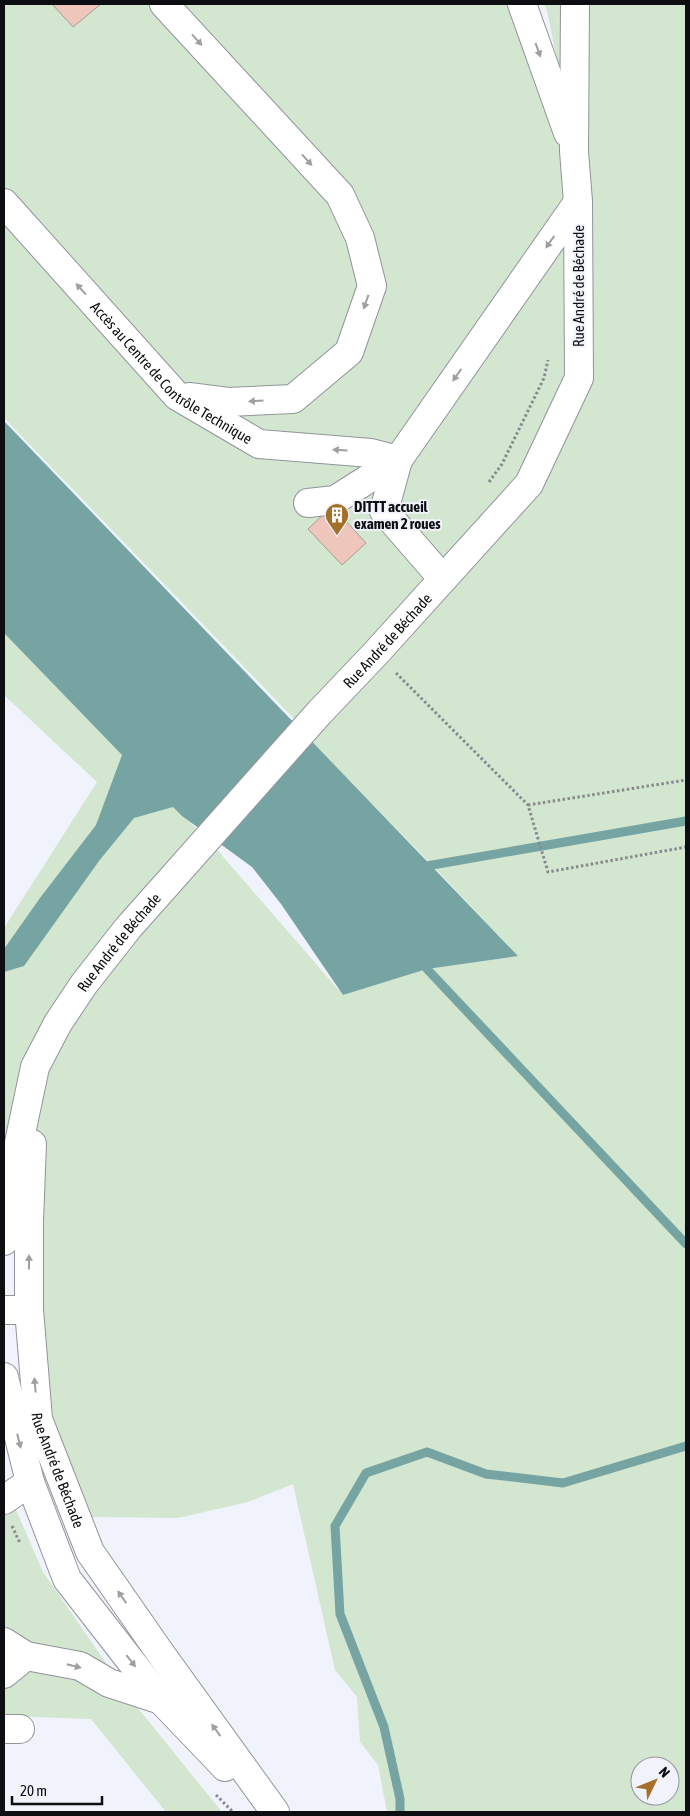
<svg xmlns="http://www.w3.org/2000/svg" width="690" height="1816" viewBox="0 0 690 1816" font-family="'Asap Condensed',sans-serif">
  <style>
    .green { fill: #d3e6cf; fill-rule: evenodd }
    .water { fill: #76a4a3 }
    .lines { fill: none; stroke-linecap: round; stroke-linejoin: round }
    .stream { stroke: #76a4a3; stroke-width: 9 }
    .building { fill: #efc6bc; stroke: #a69c99 }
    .minor-casing { stroke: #92949c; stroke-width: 30 }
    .major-casing { stroke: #92949c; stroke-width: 30 }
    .path { stroke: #888990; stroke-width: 3; stroke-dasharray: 2.5 2.5; stroke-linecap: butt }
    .minor { stroke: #fff; stroke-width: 28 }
    .major { stroke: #fff; stroke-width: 28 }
    .oneway { fill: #9e9fa0 }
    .labels { text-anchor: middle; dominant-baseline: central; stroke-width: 4; stroke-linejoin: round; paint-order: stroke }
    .street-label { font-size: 15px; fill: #0d0e11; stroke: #f1f3fc }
    .poi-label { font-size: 15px; font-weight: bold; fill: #0d0e11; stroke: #f1f3fc; text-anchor: start }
  </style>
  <rect width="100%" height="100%" fill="#f1f3fc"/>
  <!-- green -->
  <g class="green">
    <path d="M4 4H522L574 151 577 4H686V1812H387L378 1765 360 1742 357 1697 335 1670 293 1484 248 1502 178 1518 92 1517 56 1465 29 1221 4 1241V928L97 782 4 695V633L173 807 206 837 343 995 427 969 518 956 432 865 302 732 304 729 4 418ZM640 1766H670V1796H640Z"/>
    <path d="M544 4H570L562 84 547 11Z"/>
    <path d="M4 1482 43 1572 133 1702 222 1812H166L91 1719 4 1716Z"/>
  </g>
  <!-- water -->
  <path class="water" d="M4 421 518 956 427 969 343 995 281 904 252 867 182 816 173 807 134 818 99 861 24 966 4 972V949L40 898 96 825 122 755 4 633Z"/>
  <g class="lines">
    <!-- stream -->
    <g class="stream">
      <path d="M421 867 686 821"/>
      <path d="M427 969 686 1244"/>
      <path d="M400 1812V1799L384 1727 340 1614 335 1526 366 1473 427 1452 486 1474 563 1483 686 1446"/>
    </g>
  </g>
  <!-- building -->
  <g class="building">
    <path d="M52 4H101L73 27Z"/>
    <path d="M332 506 366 543 342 565 308 529Z"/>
  </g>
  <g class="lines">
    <!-- minor casing -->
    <g class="minor-casing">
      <g id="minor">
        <path d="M164 4 340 195 360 238 372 286 349 352 293 399 228 402 189 397"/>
        <path id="s1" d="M4 203 177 396 259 444 371 453 398 460 578 202"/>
        <path d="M398 460 384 511 443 579"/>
        <path d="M308 503 335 500 398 460"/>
        <path d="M4 1310H29"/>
        <path d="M4 1500 30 1482"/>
        <path d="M4 1642 26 1656 80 1666 109 1683 161 1700"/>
        <path d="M4 1674 26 1656"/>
        <path d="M4 1729H20"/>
      </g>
    </g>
    <!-- major casing -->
    <g class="major-casing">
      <g id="major">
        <path d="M522 4 568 133"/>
        <path id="s2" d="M32 1144 29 1221V1310L38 1419 90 1552 161 1654 275 1812"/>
        <path id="s3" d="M4 1241 5 1209 35 1067 58 1023 84 984 128 928 319 713 376 653 529 484 579 378 578 202 574 151 575 4"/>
        <path d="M4 1377 30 1482 67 1579 161 1700 225 1767"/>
      </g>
    </g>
    <!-- path -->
    <g class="path">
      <path d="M489 482 502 464 544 378 548 360"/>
      <path d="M396 673 528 805 548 872 686 847"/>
      <path d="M528 805 686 780"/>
      <path d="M12 1526 20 1543"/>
      <path d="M216 1795 233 1812"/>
    </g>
    <!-- minor -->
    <use href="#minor" class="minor"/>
    <!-- major -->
    <use href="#major" class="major"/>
  </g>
  <!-- one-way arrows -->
  <defs><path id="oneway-solid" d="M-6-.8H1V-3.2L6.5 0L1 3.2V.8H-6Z" transform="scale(1.25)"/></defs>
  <g class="oneway">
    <use href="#oneway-solid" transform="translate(197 40) rotate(48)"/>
    <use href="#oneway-solid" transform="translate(538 50) rotate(70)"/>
    <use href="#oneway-solid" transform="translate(307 160) rotate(48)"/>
    <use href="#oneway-solid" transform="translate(550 242) rotate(125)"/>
    <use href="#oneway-solid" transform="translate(81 289) rotate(-132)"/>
    <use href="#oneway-solid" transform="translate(366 302) rotate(109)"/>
    <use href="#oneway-solid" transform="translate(457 375) rotate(125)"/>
    <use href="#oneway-solid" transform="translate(256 401) rotate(177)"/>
    <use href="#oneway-solid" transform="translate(340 450) rotate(-176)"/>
    <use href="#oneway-solid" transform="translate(29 1262) rotate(-90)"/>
    <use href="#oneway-solid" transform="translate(35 1385) rotate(-95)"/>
    <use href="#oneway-solid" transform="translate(19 1441) rotate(76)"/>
    <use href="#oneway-solid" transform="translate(122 1597) rotate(-125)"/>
    <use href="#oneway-solid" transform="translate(131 1661) rotate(52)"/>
    <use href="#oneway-solid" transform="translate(74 1666) rotate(14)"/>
    <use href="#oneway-solid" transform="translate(216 1730) rotate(-126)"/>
  </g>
  <!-- icons -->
  <defs>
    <g id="building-pin" transform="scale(1.25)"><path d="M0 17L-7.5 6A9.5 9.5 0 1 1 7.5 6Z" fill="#a46f29" stroke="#f1f3fc"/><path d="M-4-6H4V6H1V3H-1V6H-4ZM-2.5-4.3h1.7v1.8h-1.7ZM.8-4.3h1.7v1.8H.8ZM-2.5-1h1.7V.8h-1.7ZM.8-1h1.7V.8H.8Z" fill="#fff"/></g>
  </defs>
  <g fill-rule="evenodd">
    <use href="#building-pin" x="337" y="515"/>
  </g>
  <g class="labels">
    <!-- street labels -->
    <g class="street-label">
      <text transform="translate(578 286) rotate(-90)">Rue André de Béchade</text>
      <text stroke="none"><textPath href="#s1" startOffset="240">Accès au Centre de Contrôle Technique</textPath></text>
      <text stroke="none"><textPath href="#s3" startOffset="732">Rue André de Béchade</textPath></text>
      <text stroke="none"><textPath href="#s3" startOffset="328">Rue André de Béchade</textPath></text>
      <text stroke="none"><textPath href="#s2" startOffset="330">Rue André de Béchade</textPath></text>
    </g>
    <!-- poi labels -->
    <g class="poi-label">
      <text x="354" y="506">DITTT accueil<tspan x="354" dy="17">examen 2 roues</tspan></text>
    </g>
  </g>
  <!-- border -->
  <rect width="690" height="1816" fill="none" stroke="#0d0e11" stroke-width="10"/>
  <!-- north arrow -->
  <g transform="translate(655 1781) rotate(47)"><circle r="24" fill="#f1f3fc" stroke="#96979e"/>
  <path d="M0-4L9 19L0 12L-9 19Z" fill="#a46f29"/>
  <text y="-8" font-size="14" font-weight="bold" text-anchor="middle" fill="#0d0e11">N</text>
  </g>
  <!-- scale -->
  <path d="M12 1796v8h90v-8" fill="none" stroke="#0d0e11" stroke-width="2.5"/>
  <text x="20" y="1796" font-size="15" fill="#0d0e11" stroke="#f1f3fc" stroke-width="4" paint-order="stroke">20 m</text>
</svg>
